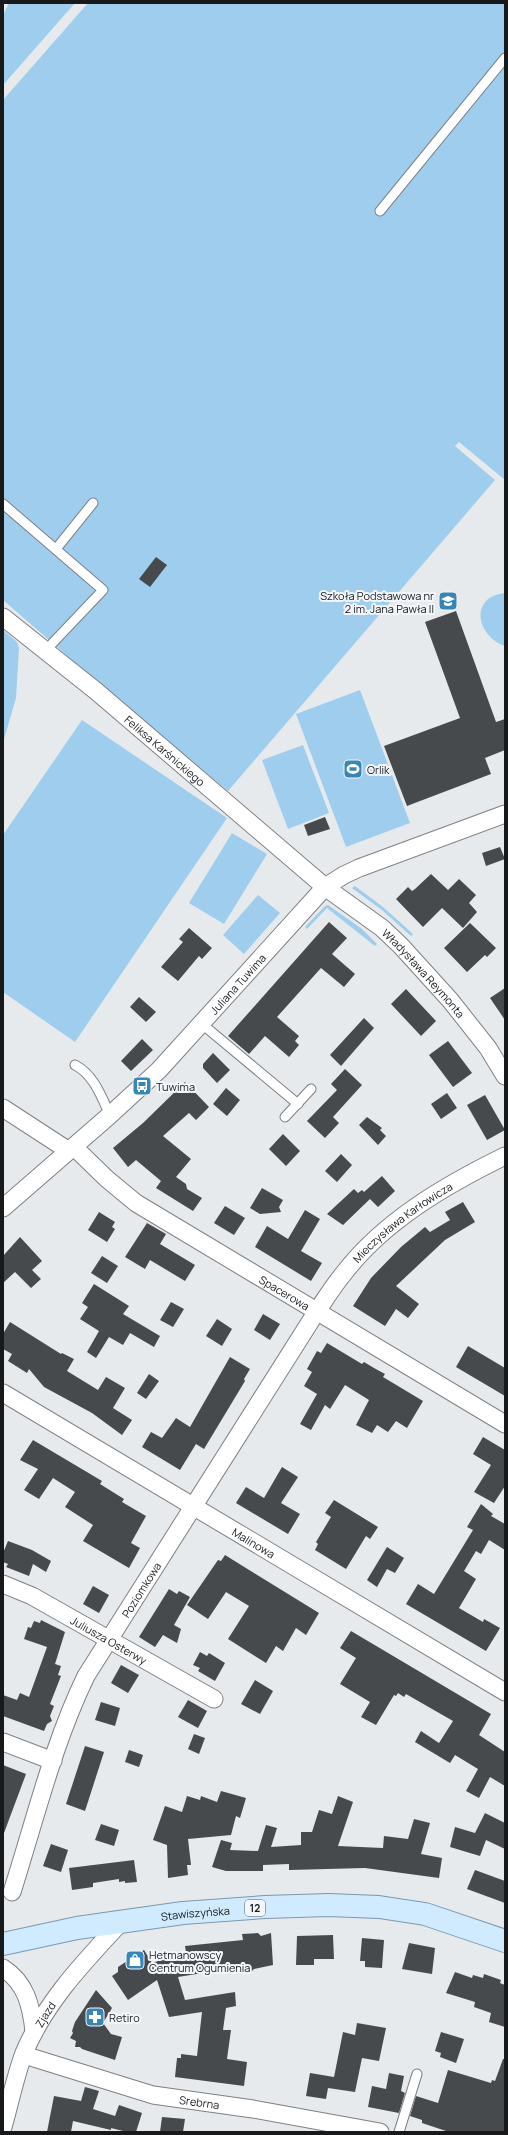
<svg xmlns="http://www.w3.org/2000/svg" width="508" height="2135" viewBox="0 0 508 2135" font-family="Manrope,sans-serif">
  <style>
    .green { fill: #9fcdee }
    .building { fill: #474a4d }
    .lines { fill: none; stroke-linecap: round; stroke-linejoin: round }
    .lane-casing { stroke: #7d8184; stroke-width: 11 }
    .street-casing { stroke: #7d8184; stroke-width: 19 }
    .primary-casing { stroke: #7b98af; stroke-width: 24 }
    .lane { stroke: #fff; stroke-width: 9 }
    .street { stroke: #fff; stroke-width: 17 }
    .primary { stroke: #d0ebff; stroke-width: 22 }
    .labels { text-anchor: middle; dominant-baseline: central; stroke-width: 4; stroke-linejoin: round; paint-order: stroke }
    .shield { fill: #f3f7fb; stroke: #5a5c5e; stroke-width: 1 }
    .shield-label { font-size: 10px; font-weight: bold; fill: #18191b }
    .poi-label { font-size: 11px; fill: #18191b; stroke: #f3f7fb; text-anchor: start }
    .street-label { font-size: 11px; fill: #18191b; stroke: #f3f7fb }
  </style>
  <rect width="100%" height="100%" fill="#e6eaed"/>
  <!-- green -->
  <g class="green">
    <path d="M9 3H75L3 85V15Z"/>
    <path d="M88 3H505V480L459 442 455 446 495 480 228 791 158 733 157 734 3 600V100Z"/>
    <path d="M505 593V646C477 637 468 597 505 593Z"/>
    <path d="M3 630 17 642 19 648 16 698 3 743Z"/>
    <path d="M360 690 410 823 346 847 296 714Z"/>
    <path d="M82 720 227 818 75 1042 3 992V835Z"/>
    <path d="M303 745 329 813 288 829 262 760Z"/>
    <path d="M232 833 267 854 224 924 189 903Z"/>
    <path d="M355 886 383 907 413 934 411 936 382 910 352 888Z"/>
    <path d="M258 895 280 913 244 954 223 935Z"/>
    <path d="M328 905 362 929 377 944 375 946 327 908 307 929 305 927 325 906Z"/>
  </g>
  <!-- building -->
  <g class="building">
    <path d="M156 557 167 565 150 587 139 579Z"/>
    <path d="M456 611 496 722 505 719V750L485 758 491 774 407 806 384 746 460 718 425 622Z"/>
    <path d="M325 817 330 829 308 836 304 825Z"/>
    <path d="M500 847 505 859 486 866 482 853Z"/>
    <path d="M431 874 448 890 459 879 476 895 469 903 477 912 463 928 442 908 423 927 396 899 408 887 412 891 415 889Z"/>
    <path d="M329 922 347 938 332 954 355 974 344 987 321 968 277 1017 299 1036 295 1041 299 1045 289 1057 265 1036 249 1054 228 1036Z"/>
    <path d="M470 923 496 948 487 957 485 955 467 972 444 948Z"/>
    <path d="M189 928 212 948 202 959 199 956 178 981 161 967 183 942 179 939Z"/>
    <path d="M505 988V1020L490 998Z"/>
    <path d="M406 989 436 1021 421 1036 391 1004Z"/>
    <path d="M139 997 156 1012 146 1022 130 1007Z"/>
    <path d="M364 1018 374 1028 341 1066 330 1055Z"/>
    <path d="M142 1039 153 1050 131 1071 121 1061Z"/>
    <path d="M448 1041 472 1073 453 1087 429 1055Z"/>
    <path d="M213 1053 230 1070 217 1083 203 1068V1064Z"/>
    <path d="M345 1069 362 1085 333 1117 339 1123 325 1138 307 1121 337 1090 331 1084Z"/>
    <path d="M185 1082 209 1107 196 1120 189 1113 163 1136 191 1159 176 1177 186 1184 187 1189 202 1198 193 1211 156 1188 161 1181 136 1160 128 1167 113 1148 143 1123Z"/>
    <path d="M226 1088 240 1100 227 1116 213 1104Z"/>
    <path d="M447 1093 457 1108 441 1119 431 1104Z"/>
    <path d="M485 1095 505 1130 487 1140 467 1105Z"/>
    <path d="M367 1117 382 1128 380 1130 386 1136 378 1145 359 1125Z"/>
    <path d="M283 1134 300 1151 286 1166 269 1149Z"/>
    <path d="M341 1154 352 1165 337 1182 325 1171Z"/>
    <path d="M382 1176 395 1191 378 1207 370 1199 343 1225 327 1214 354 1189 358 1193 362 1190 364 1192Z"/>
    <path d="M262 1188 283 1200 279 1207 281 1212 260 1214 250 1208Z"/>
    <path d="M463 1202 475 1222 445 1240 396 1286 419 1304 408 1318 396 1309 385 1326 353 1306 371 1278 401 1247 425 1227 430 1232 450 1220 445 1212Z"/>
    <path d="M225 1206 245 1218 234 1235 214 1223Z"/>
    <path d="M305 1210 320 1219 301 1251 322 1263 311 1281 255 1247 267 1226 288 1239Z"/>
    <path d="M99 1212 115 1222 112 1227 115 1229 107 1242 88 1230Z"/>
    <path d="M147 1223 166 1234 160 1244 195 1265 185 1281 150 1260 145 1269 125 1257Z"/>
    <path d="M20 1237 42 1261 32 1270 41 1279 31 1288 15 1272 3 1283V1256Z"/>
    <path d="M102 1256 118 1266 107 1283 91 1273Z"/>
    <path d="M94 1284 129 1306 123 1314 160 1336 154 1347 130 1333 123 1345 109 1337 96 1358 87 1352 99 1331 80 1319 88 1307 82 1303Z"/>
    <path d="M171 1302 184 1309 173 1327 160 1320Z"/>
    <path d="M263 1314 280 1324 270 1340 254 1330Z"/>
    <path d="M217 1319 232 1329 222 1346 206 1336Z"/>
    <path d="M10 1322 61 1354 62 1353 74 1359 67 1371 98 1390 106 1377 125 1388 113 1408 132 1420 122 1435 92 1413 44 1387 29 1369 27 1373 8 1361 12 1354 3 1349V1334Z"/>
    <path d="M327 1343 362 1364 364 1362 374 1368 385 1374 383 1377 423 1401 407 1428 396 1421 388 1432 377 1425 372 1433 356 1425 369 1400 345 1385 330 1409 325 1405 311 1430 300 1424 317 1394 304 1386 312 1372 307 1369 317 1351 321 1353Z"/>
    <path d="M468 1346 505 1368V1396L456 1367Z"/>
    <path d="M230 1357 250 1369 244 1379 245 1381 204 1449 196 1444 180 1470 142 1447 151 1432 162 1438 176 1418 190 1427Z"/>
    <path d="M149 1374 159 1381 146 1399 137 1393Z"/>
    <path d="M483 1437 505 1450V1486L494 1503 474 1492 491 1465 473 1454Z"/>
    <path d="M33 1440 102 1481 100 1484 124 1499 122 1502 146 1516 131 1543 140 1548 129 1568 83 1541 93 1525 65 1507 75 1492 53 1478 39 1499 24 1490 38 1469 20 1460Z"/>
    <path d="M282 1467 298 1477 281 1503 300 1514 288 1534 236 1503 246 1487 264 1498Z"/>
    <path d="M334 1500 378 1527 370 1539 366 1536 346 1569 315 1550 318 1544 316 1542 331 1517 325 1513Z"/>
    <path d="M481 1504 493 1514 491 1516 505 1524V1550L489 1540 481 1554 476 1551 464 1571 476 1579 459 1608 483 1622 484 1619 500 1628 486 1651 406 1604 418 1584 434 1594 473 1530 467 1527Z"/>
    <path d="M8 1541 32 1550 51 1561 46 1572 33 1564 29 1576 6 1567 8 1564 3 1562V1553Z"/>
    <path d="M387 1547 404 1558 395 1573 387 1569 377 1587 367 1580Z"/>
    <path d="M225 1555 319 1613 306 1635 296 1628 283 1651 276 1646 266 1663 228 1639 249 1606 226 1592 208 1619 187 1605 218 1560 221 1561Z"/>
    <path d="M93 1586 109 1595 99 1613 83 1604Z"/>
    <path d="M169 1589 177 1594 179 1591 190 1597 174 1625 181 1629 177 1643 163 1635 155 1647 139 1637Z"/>
    <path d="M41 1620 65 1632 55 1664 61 1666 58 1675 61 1676 50 1704 54 1706 50 1716 52 1721 47 1724 44 1731 3 1716V1695L17 1700 20 1693 29 1697 47 1647 24 1639 28 1627 31 1628 34 1621 40 1623Z"/>
    <path d="M351 1631 491 1714 479 1735 505 1752V1786L490 1777 479 1798 466 1791 478 1769 455 1755 450 1763 415 1742 421 1731 439 1743 453 1721 406 1694 404 1697 398 1693 396 1696 394 1695 376 1725 361 1717 370 1702 340 1684 356 1658 340 1648Z"/>
    <path d="M200 1652 207 1656 209 1653 225 1663 215 1681 198 1671 200 1668 193 1665Z"/>
    <path d="M121 1665 139 1675 128 1693 111 1683Z"/>
    <path d="M255 1680 273 1691 260 1714 241 1704Z"/>
    <path d="M188 1700 207 1711 198 1728 178 1717Z"/>
    <path d="M101 1702 120 1708 115 1726 95 1720Z"/>
    <path d="M194 1734 205 1738 199 1754 188 1749Z"/>
    <path d="M85 1746 104 1752 85 1811 66 1804Z"/>
    <path d="M129 1750 143 1755 139 1767 125 1762Z"/>
    <path d="M3 1765 26 1774 4 1833 3 1832Z"/>
    <path d="M221 1791 246 1798 240 1818 236 1816 231 1835 188 1839 191 1865H187L188 1875 168 1878 167 1845 153 1840 165 1806 182 1812 187 1796 200 1800 201 1796 217 1802Z"/>
    <path d="M338 1796 353 1802 338 1846 383 1848 384 1836 408 1839 414 1819 430 1823 421 1854 442 1858 439 1878 365 1868 289 1870V1864L263 1865V1871H226L212 1867 221 1840 232 1843 230 1850 258 1851 266 1825 277 1828 271 1847 301 1845V1832H312L319 1810 332 1814Z"/>
    <path d="M485 1813 505 1823V1849L486 1840 480 1856 450 1847 455 1827 475 1833Z"/>
    <path d="M101 1824 119 1830 114 1846 95 1840Z"/>
    <path d="M51 1844 68 1850 61 1872 43 1866Z"/>
    <path d="M134 1860 137 1882 125 1883V1881L119 1882V1879L93 1883V1887L72 1890 69 1868Z"/>
    <path d="M475 1870 505 1881V1903L467 1889Z"/>
    <path d="M258 1933 261 1936 271 1933 273 1965 254 1969 250 1973 233 1968 178 1977 185 2000 235 1992 236 2006 226 2008 223 2030H231L227 2059 247 2062 244 2086 175 2077 177 2058H181V2054L197 2056 202 2012 169 2017 157 1980 128 2000 112 1976 118 1972V1967L144 1950 152 1963 186 1952 185 1946 243 1940 242 1934Z"/>
    <path d="M333 1935 334 1959H314V1965H296L297 1936Z"/>
    <path d="M362 1938 384 1940 382 1968 365 1967V1961H360Z"/>
    <path d="M409 1943 435 1948 432 1974 402 1969Z"/>
    <path d="M455 1972 472 1978 473 1975 483 1978 484 1974 501 1980 500 1983 505 1985V2027L489 2022 491 2013 474 2007 475 2002 446 1993Z"/>
    <path d="M96 1990 112 2008 103 2023 111 2034 122 2037 115 2060 82 2049 80 2047H75L76 2041 70 2038 73 2033 72 2031 75 2022Z"/>
    <path d="M357 2023 386 2028 379 2061 362 2058 355 2092 328 2088 326 2099 306 2096 310 2073 334 2077 343 2032 355 2035Z"/>
    <path d="M441 2032 464 2039 456 2063 440 2057 441 2053 435 2051Z"/>
    <path d="M503 2059H505V2132H449L422 2123V2120L410 2116 416 2096 438 2103 448 2070 491 2083 492 2080 495 2081Z"/>
    <path d="M389 2073 404 2076 401 2091 405 2093 399 2113 368 2107 372 2086 386 2089Z"/>
    <path d="M85 2087 99 2091 93 2109 115 2116 119 2105 142 2113 136 2132H127L111 2128V2130L73 2121 71 2132H47L54 2096 81 2101Z"/>
    <path d="M162 2117 185 2119 183 2132H160Z"/>
  </g>
  <g class="lines">
    <!-- lane casing -->
    <g class="lane-casing">
      <g id="lane">
        <path d="M380 211 505 58"/>
        <path d="M3 504 103 590 45 651"/>
        <path d="M56 549 93 503"/>
        <path d="M202 1024 298 1104"/>
        <path d="M75 1065C94 1075 101 1096 110 1115"/>
        <path d="M285 1117 311 1089"/>
        <path d="M399 2132 417 2074"/>
      </g>
    </g>
    <!-- street casing -->
    <g class="street-casing">
      <g id="street">
        <path id="s1" d="M3 617 96 691 325 887 382 928 401 946 450 1000 488 1048 505 1076"/>
        <path d="M3 1108 69 1151"/>
        <path id="s2" d="M74 1147 107 1179 136 1203 505 1424"/>
        <path id="s3" d="M3 1208 110 1115 159 1070 325 887 344 875 359 868 505 814"/>
        <path id="s4" d="M3 1393 505 1692"/>
        <path id="s5" d="M3 1584 32 1596 214 1699"/>
        <path d="M3 1742 53 1761"/>
        <path id="s6" d="M12 1892C35 1820 53 1744 86 1676L317 1311C326 1298 334 1285 344 1273 385 1220 446 1185 505 1156"/>
        <path d="M3 1968C26 1983 31 2005 34 2031"/>
        <path id="s7" d="M24 2055 153 2095 253 2109 380 2132"/>
        <path id="s8" d="M3 2127C10 2103 15 2077 24 2053 46 2001 84 1962 122 1921"/>
      </g>
    </g>
    <!-- primary casing -->
    <g class="primary-casing">
      <g id="primary">
        <path id="s9" d="M3 1944 77 1928 183 1913 265 1907 329 1905 379 1907 425 1914 505 1941"/>
      </g>
    </g>
    <!-- lane -->
    <use href="#lane" class="lane"/>
    <!-- street -->
    <use href="#street" class="street"/>
    <!-- primary -->
    <use href="#primary" class="primary"/>
  </g>
  <!-- icons -->
  <defs>
    <g id="school-square" transform="scale(1)"><rect x="-9" y="-9" width="18" height="18" rx="4" fill="#3886b8" stroke="#f3f7fb"/><path d="M0-5L7-2L0 1L-7-2ZM-4 1L0 2.5L4 1V4Q0 6-4 4Z" fill="#fff"/></g>
    <g id="stadium-square" transform="scale(1)"><rect x="-9" y="-9" width="18" height="18" rx="4" fill="#3886b8" stroke="#f3f7fb"/><path d="M0-5a6.5 5 0 1 0 0 10a6.5 5 0 1 0 0-10ZM-3.5-1.8h7v3.6h-7Z" fill="#fff"/></g>
    <g id="bus-square" transform="scale(1)"><rect x="-9" y="-9" width="18" height="18" rx="4" fill="#3886b8" stroke="#f3f7fb"/><path d="M-5-6H5V4H4V6H2V4H-2V6H-4V4H-5ZM-3.5-4V0h7V-4ZM-3.5 1.2v1.5H-2V1.2ZM2 1.2v1.5H3.5V1.2Z" fill="#fff"/></g>
    <g id="shop-square" transform="scale(1)"><rect x="-9" y="-9" width="18" height="18" rx="4" fill="#3886b8" stroke="#f3f7fb"/><path d="M-5-2.5h2.3a2.7 3.5 0 0 1 5.4 0H5L5.5 6h-11ZM-1.5-2.5h3a1.5 2.3 0 0 0-3 0Z" fill="#fff"/></g>
    <g id="pharmacy-square" transform="scale(1)"><rect x="-9" y="-9" width="18" height="18" rx="4" fill="#3886b8" stroke="#f3f7fb"/><path d="M-2-6h4v4h4v4h-4v4h-4v-4h-4v-4h4Z" fill="#fff"/></g>
  </defs>
  <g fill-rule="evenodd">
    <use href="#school-square" x="448" y="601"/>
    <use href="#stadium-square" x="353" y="769"/>
    <use href="#bus-square" x="142" y="1086"/>
    <use href="#shop-square" x="135" y="1960"/>
    <use href="#pharmacy-square" x="95" y="2017"/>
  </g>
  <g class="labels">
    <!-- shield labels -->
    <rect class="shield" x="245" y="1900" width="20" height="16" rx="3"/>
    <g class="shield-label">
      <text x="255" y="1908">12</text>
    </g>
    <!-- poi labels -->
    <g class="poi-label">
      <text x="434" y="595" text-anchor="end">Szkoła Podstawowa nr<tspan x="434" dy="13">2 im. Jana Pawła II</tspan></text>
      <text x="367" y="769">Orlik</text>
      <text x="156" y="1086">Tuwima</text>
      <text x="149" y="1954">Hetmanowscy<tspan x="149" dy="13">Centrum Ogumienia</tspan></text>
      <text x="109" y="2017">Retiro</text>
    </g>
    <!-- street labels -->
    <g class="street-label">
      <text stroke="none"><textPath href="#s1" startOffset="210">Feliksa Karśnickiego</textPath></text>
      <text stroke="none"><textPath href="#s1" startOffset="552">Władysława Reymonta</textPath></text>
      <text stroke="none"><textPath href="#s3" startOffset="325">Juliana Tuwima</textPath></text>
      <text stroke="none"><textPath href="#s6" startOffset="785">Mieczysława Karłowicza</textPath></text>
      <text stroke="none"><textPath href="#s2" startOffset="257">Spacerowa</textPath></text>
      <text stroke="none"><textPath href="#s4" startOffset="292">Malinowa</textPath></text>
      <text stroke="none"><textPath href="#s6" startOffset="331">Poziomkowa</textPath></text>
      <text stroke="none"><textPath href="#s5" startOffset="120">Juliusza Osterwy</textPath></text>
      <text stroke="none"><textPath href="#s9" startOffset="195">Stawiszyńska</textPath></text>
      <text stroke="none"><textPath href="#s8" startOffset="121">Zjazd</textPath></text>
      <text stroke="none"><textPath href="#s7" startOffset="182">Srebrna</textPath></text>
    </g>
  </g>
  <!-- border -->
  <rect width="508" height="2135" fill="none" stroke="#18191b" stroke-width="8"/>
</svg>
